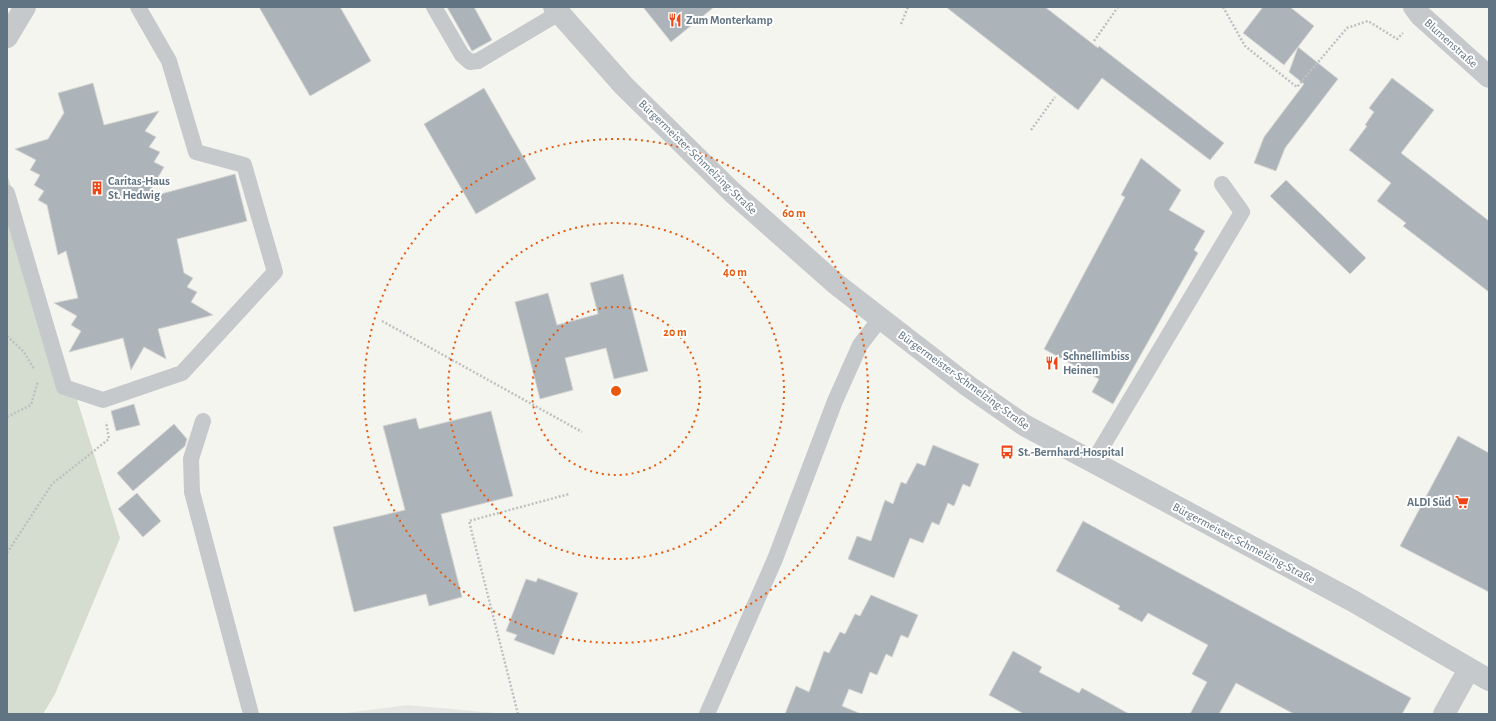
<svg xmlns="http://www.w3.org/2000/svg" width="1496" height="721" viewBox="0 0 1496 721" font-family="'Alegreya Sans',sans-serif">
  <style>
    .built { fill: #e5e6e3 }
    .green { fill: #d5dcd0 }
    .building { fill: #acb4b9; stroke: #d5d5d3 }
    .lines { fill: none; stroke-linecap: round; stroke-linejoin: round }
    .path { stroke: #bfc0c2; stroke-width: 2.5; stroke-dasharray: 2 2; stroke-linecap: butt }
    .service { stroke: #c6c9cc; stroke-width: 16 }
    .minor { stroke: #c6c9cc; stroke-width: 22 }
    .ring { fill: none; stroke: #e8590c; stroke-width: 2; stroke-dasharray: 2 4 }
    .labels { text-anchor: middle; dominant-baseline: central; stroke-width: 4; stroke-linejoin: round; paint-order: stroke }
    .poi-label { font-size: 12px; font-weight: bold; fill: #617483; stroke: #fff; text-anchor: start }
    .street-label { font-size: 12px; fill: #617483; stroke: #fff }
    .centre { fill: #e8590c; stroke: #fff; stroke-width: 2 }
    .ring-label { font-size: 12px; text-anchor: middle; font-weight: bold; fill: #e8590c; stroke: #fff; stroke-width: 4; stroke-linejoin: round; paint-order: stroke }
  </style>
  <rect width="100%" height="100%" fill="#f5f5f0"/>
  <!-- built -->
  <path class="built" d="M408 705 506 714H338Z"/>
  <!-- green -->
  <path class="green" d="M7 174 120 538 55 694 43 714H7Z"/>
  <!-- building -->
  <g class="building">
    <path d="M259 7H340L371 61 310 96Z"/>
    <path d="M447 7H474L492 40 472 51Z"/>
    <path d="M643 7H714L671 42Z"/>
    <path d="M946 7H1045L1098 48 1099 46 1224 143 1210 160 1102 78 1078 110Z"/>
    <path d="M1263 7H1290L1314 26 1284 65 1243 33Z"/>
    <path d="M1298 47 1338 79 1285 148 1276 171 1254 163 1264 137 1304 84 1289 72Z"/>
    <path d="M1392 78 1434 110 1401 153 1489 221V292L1403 226 1406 223 1377 201 1391 183 1349 150 1367 126 1365 125 1374 112 1369 108Z"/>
    <path d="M93 83 104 125 159 111 145 131 156 137 149 147 160 152 154 162 164 167 146 198 235 174 247 221 177 239 184 273 193 278 187 287 197 292 191 302 213 315 158 329 166 359 144 347 131 370 123 338 69 352 81 331 71 325 77 316 54 303 78 298 66 251 58 255 47 205 38 200 44 191 34 185 40 175 30 170 36 160 15 149 48 139 64 113 58 93Z"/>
    <path d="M484 88 536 179 476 214 424 124Z"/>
    <path d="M1141 158 1181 190 1169 210 1205 231 1194 250 1198 253 1113 404 1092 392 1099 379 1044 349 1125 197 1121 195Z"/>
    <path d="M1286 180 1366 258 1350 274 1270 196Z"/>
    <path d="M623 274 648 371 614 379 606 348 565 358 573 390 540 399 515 302 548 293 557 325 598 314 590 283Z"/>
    <path d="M134 404 140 425 116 431 111 411Z"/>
    <path d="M491 411 513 496 441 514 462 597 429 606 426 594 354 612 333 527 405 510 383 426 416 418 419 429Z"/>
    <path d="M174 424 187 439 185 446 133 491 117 473Z"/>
    <path d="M1458 436 1489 453V592L1400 546Z"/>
    <path d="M933 445 979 464 970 487 963 484 954 506 948 503 939 525 932 522 923 543 910 538 894 578 848 559 857 536 871 541 885 500 893 504 901 482 906 484 917 463 925 466Z"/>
    <path d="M137 493 161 521 143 537 118 509Z"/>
    <path d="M1083 521 1411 698 1402 714H1294L1236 683 1219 714H1190L1207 682 1192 674 1208 645 1148 613 1142 622 1118 609 1120 606 1056 571Z"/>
    <path d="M538 578 578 593 554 655 514 640 517 635 506 631 526 579 536 582Z"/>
    <path d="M871 595 918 615 908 638 901 635 892 657 886 654 877 675 870 672 862 694 849 689 842 706 861 714H785L796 686 809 692 824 651 829 653 840 632 845 634 855 614 860 616Z"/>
    <path d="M1013 651 1042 667 1039 672 1079 693 1082 688 1129 714H1024L989 695Z"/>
  </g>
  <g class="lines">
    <!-- path -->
    <g class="path">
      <path d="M1223 7 1245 46 1297 87 1347 28 1368 21 1397 39 1403 33"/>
      <path d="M901 24 908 7"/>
      <path d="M1094 41 1118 7"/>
      <path d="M1031 130 1055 97"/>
      <path d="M382 321 582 432"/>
      <path d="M7 336 24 352 34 369"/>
      <path d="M7 417 31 405 38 381"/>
      <path d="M7 553 52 484 109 439 106 422"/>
      <path d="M518 714 469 521 569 494"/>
    </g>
    <!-- service -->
    <g class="service">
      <path d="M434 7 462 55 470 62 478 61 559 13"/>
      <path d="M7 193 64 387 103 400 182 373 275 272 244 165 196 152 169 61 138 7"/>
      <path d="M203 421 191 459 192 492 251 714"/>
      <path d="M1093 462 1242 212 1222 184"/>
      <path d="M707 714 775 559 835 401 860 345 880 319"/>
    </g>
    <!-- minor -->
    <g class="minor">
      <path d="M554 7 624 86 732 192 836 284 968 386 1024 425 1353 601 1489 680"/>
      <path d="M1414 7 1420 15 1489 77"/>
      <path d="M7 37 25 7"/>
      <path d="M1444 714 1469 669"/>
    </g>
  </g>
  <!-- distance rings -->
  <g class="ring">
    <circle cx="616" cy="391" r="84"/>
    <circle cx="616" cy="391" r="168"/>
    <circle cx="616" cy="391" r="252"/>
  </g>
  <!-- icons -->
  <defs>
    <g id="restaurant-bare" transform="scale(1.08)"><path d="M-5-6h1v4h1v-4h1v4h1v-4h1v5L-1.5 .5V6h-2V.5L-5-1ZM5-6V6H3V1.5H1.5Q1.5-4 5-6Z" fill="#f04514" stroke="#fff" stroke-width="2.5" paint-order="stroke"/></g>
    <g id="building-bare" transform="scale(1.08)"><path d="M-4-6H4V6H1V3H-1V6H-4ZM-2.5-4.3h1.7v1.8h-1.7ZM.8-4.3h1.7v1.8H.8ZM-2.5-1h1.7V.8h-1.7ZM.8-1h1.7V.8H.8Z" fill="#f04514" stroke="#fff" stroke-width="2.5" paint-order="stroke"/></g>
    <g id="bus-bare" transform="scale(1.08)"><path d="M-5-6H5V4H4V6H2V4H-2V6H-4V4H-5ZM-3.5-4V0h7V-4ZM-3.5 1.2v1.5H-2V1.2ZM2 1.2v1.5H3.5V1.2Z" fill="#f04514" stroke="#fff" stroke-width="2.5" paint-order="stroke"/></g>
    <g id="supermarket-bare" transform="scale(1.08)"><path d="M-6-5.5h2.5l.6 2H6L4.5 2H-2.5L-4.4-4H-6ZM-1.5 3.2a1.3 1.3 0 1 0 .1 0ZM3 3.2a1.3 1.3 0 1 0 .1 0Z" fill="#f04514" stroke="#fff" stroke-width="2.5" paint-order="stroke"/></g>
  </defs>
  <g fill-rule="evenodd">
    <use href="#restaurant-bare" x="675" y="20"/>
    <use href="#building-bare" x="97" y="188"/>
    <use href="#restaurant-bare" x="1052" y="363"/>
    <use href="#bus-bare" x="1007" y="452"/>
    <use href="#supermarket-bare" x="1462" y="502"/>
  </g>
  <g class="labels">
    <!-- poi labels -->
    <g class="poi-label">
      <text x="686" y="20">Zum Monterkamp</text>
      <text x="108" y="181">Caritas-Haus<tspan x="108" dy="14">St. Hedwig</tspan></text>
      <text x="1063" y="356">Schnellimbiss<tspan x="1063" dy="14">Heinen</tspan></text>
      <text x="1018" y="452">St.-Bernhard-Hospital</text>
      <text x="1451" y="502" text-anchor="end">ALDI Süd</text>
    </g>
    <!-- street labels -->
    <g class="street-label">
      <text transform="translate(1451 43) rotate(42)">Blumenstraße</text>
      <text transform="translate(698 157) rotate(44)">Bürgermeister-Schmelzing-Straße</text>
      <text transform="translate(964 380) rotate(36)">Bürgermeister-Schmelzing-Straße</text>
      <text transform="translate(1244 543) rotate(28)">Bürgermeister-Schmelzing-Straße</text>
    </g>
  </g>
  <circle cx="616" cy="391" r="6" class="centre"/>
  <g class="ring-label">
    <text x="794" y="217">60 m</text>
    <text x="735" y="276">40 m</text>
    <text x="675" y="336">20 m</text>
  </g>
  <!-- border -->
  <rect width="1496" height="721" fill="none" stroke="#617483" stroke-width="16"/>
</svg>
